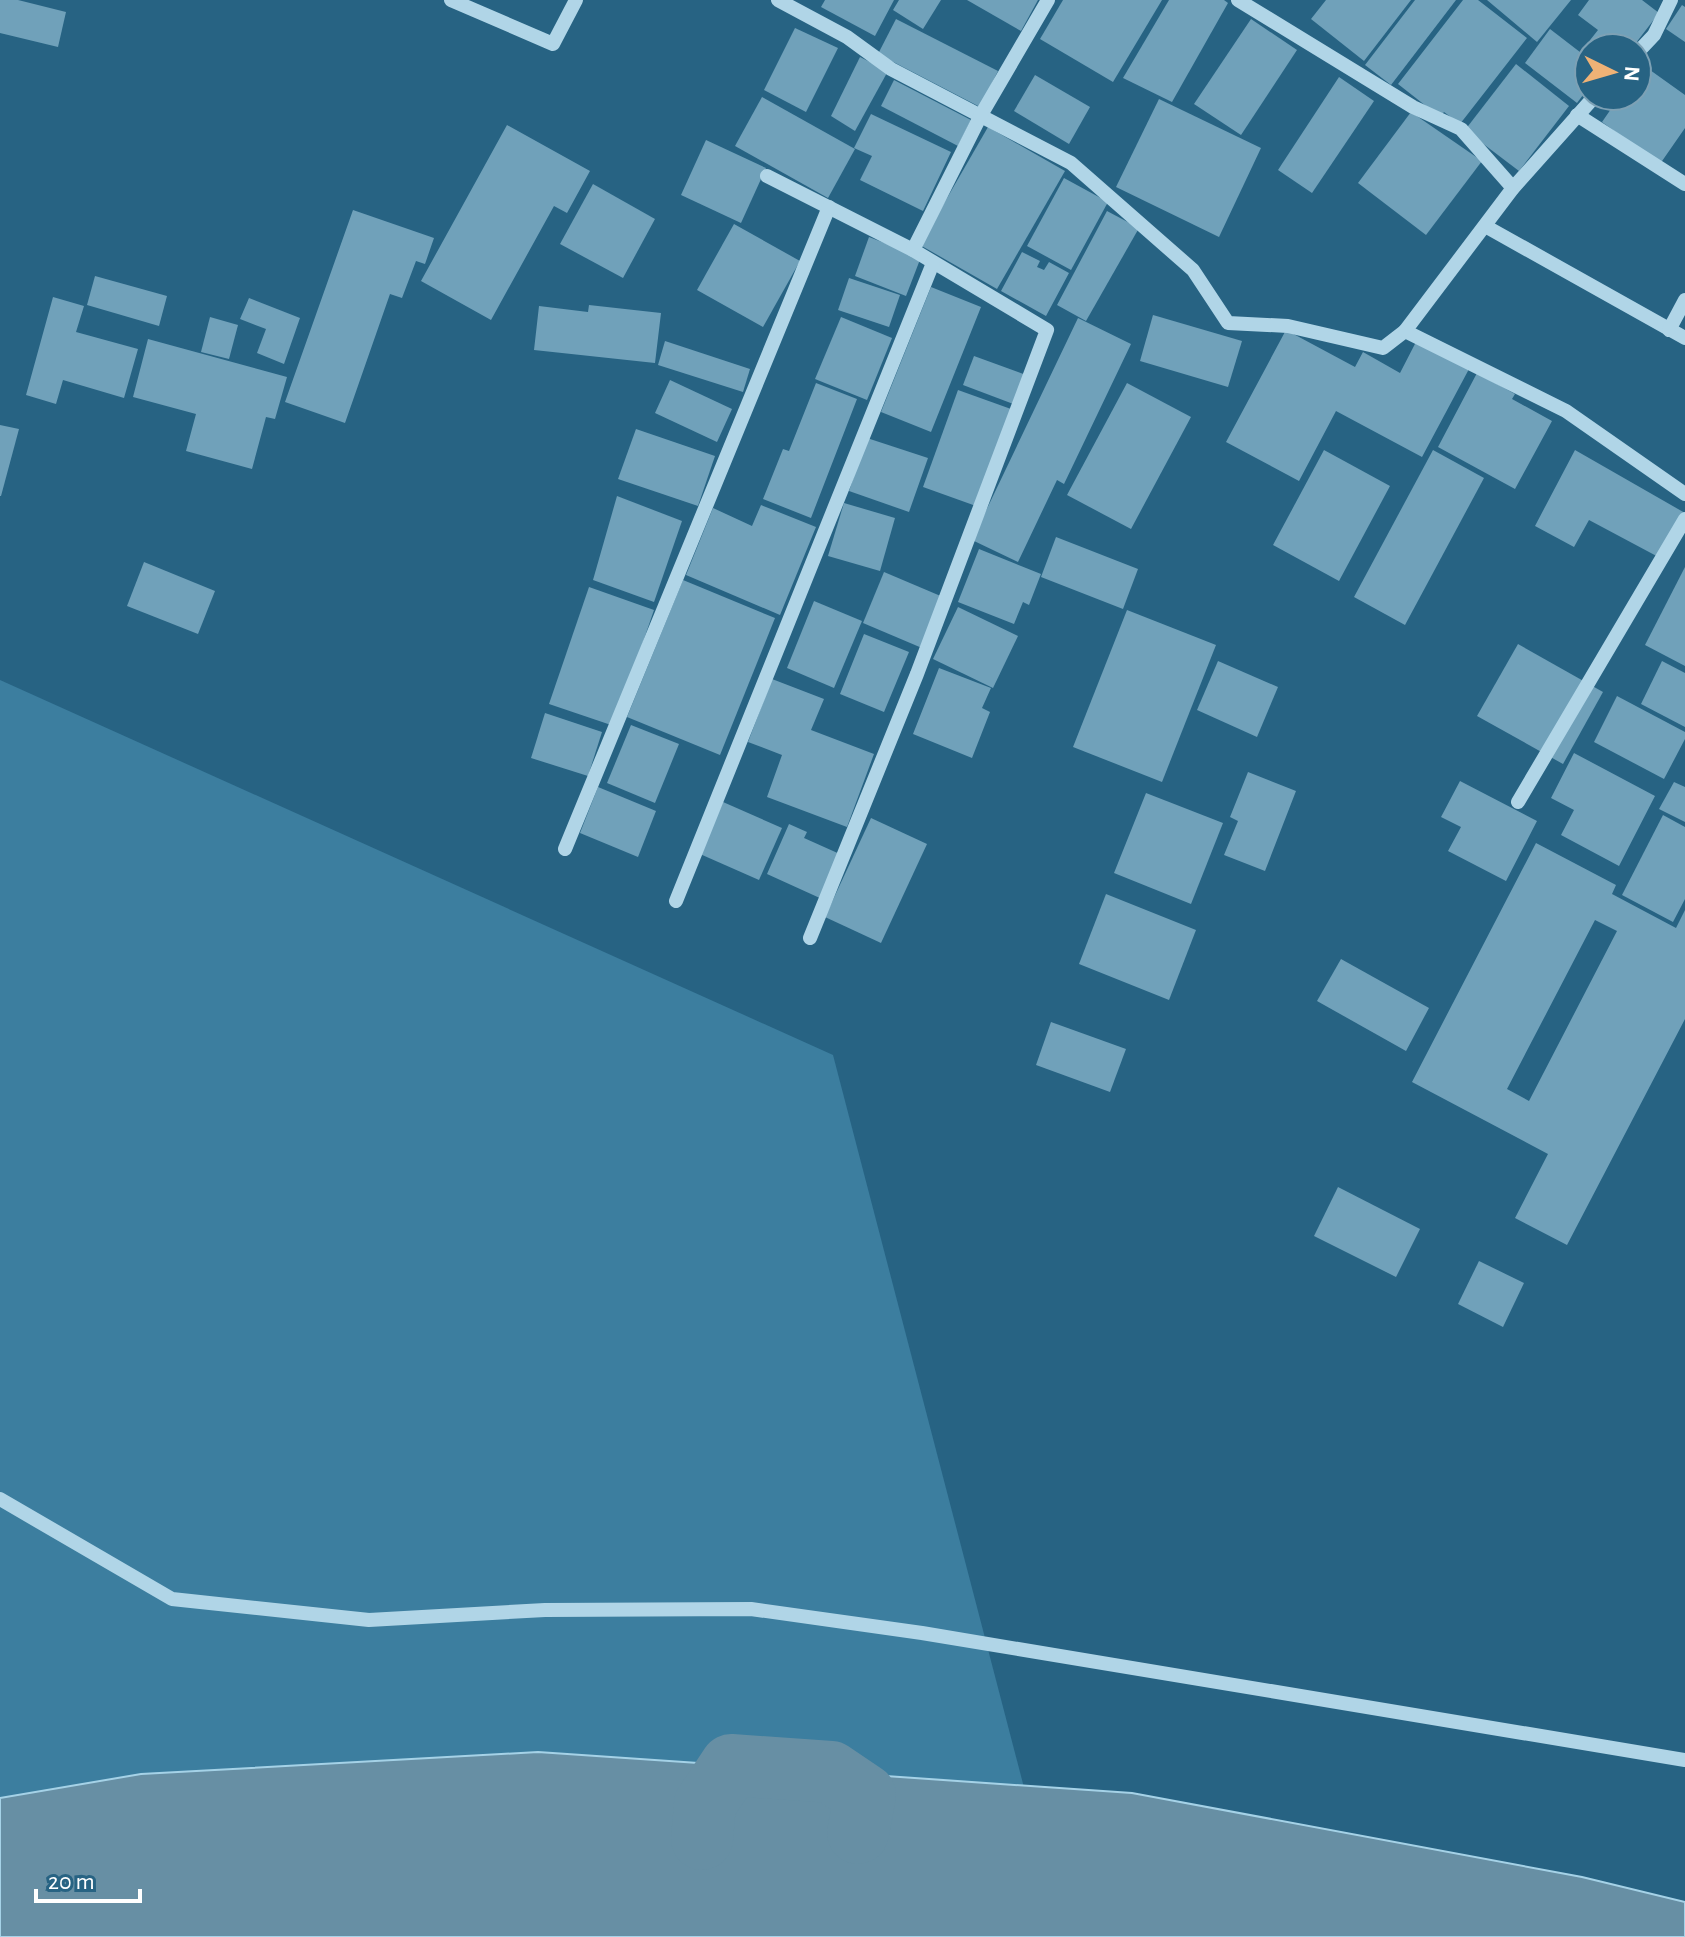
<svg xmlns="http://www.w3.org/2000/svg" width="1685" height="1937" viewBox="0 0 1685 1937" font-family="'Alegreya Sans',sans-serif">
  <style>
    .green { fill: #3c7e9f }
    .water { fill: #678fa4; stroke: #a5d2e7; stroke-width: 2 }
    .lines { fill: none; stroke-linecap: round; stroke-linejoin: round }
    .river { stroke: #678fa4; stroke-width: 62 }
    .building { fill: #70a1ba; fill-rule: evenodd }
    .minor { stroke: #b0d5e7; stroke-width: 14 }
  </style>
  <rect width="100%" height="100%" fill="#276383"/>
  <!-- green -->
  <path class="green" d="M0 680 833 1055 1063 1937H0Z"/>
  <!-- water -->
  <path class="water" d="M538 1752 1132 1793 1582 1877 1685 1902V1937H0V1798L141 1774Z"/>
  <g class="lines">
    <!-- river -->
    <path class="river" d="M702 1839 705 1804 731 1765 831 1772 865 1795 858 1833"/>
  </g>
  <!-- building -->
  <g class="building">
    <path d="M0 0H18L66 12 58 47 0 33Z"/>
    <path d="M825 0H894L875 36 821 7Z"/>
    <path d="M899 0H941L923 29 893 10Z"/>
    <path d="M967 0H1038L1021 31Z"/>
    <path d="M1063 0H1162L1113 82 1040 39Z"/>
    <path d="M1169 0H1224L1228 3 1172 102 1123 78Z"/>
    <path d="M1326 0H1411L1364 61 1311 19Z"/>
    <path d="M1415 0H1456L1391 85 1365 65Z"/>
    <path d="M1463 0H1478L1527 38 1460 124 1444 112 1440 117 1398 84Z"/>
    <path d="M1487 0H1571L1537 42Z"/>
    <path d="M1589 0H1642L1659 13 1632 48H1589V54L1583 49 1598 30 1578 15Z"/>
    <path d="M1682 5 1685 7V42L1666 29Z"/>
    <path d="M896 19 998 71 980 107 878 54Z"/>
    <path d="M1251 19 1297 50 1241 135 1194 104Z"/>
    <path d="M795 28 838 48 806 112 764 90Z"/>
    <path d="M1550 29 1589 59V87L1577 103 1525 63Z"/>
    <path d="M860 57 888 71 855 131 831 116Z"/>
    <path d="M1516 64 1569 106 1519 171 1465 130Z"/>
    <path d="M1643 65 1685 95V128L1660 164 1602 122 1620 96H1637V73Z"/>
    <path d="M1035 75 1090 107 1069 144 1014 111Z"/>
    <path d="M1339 77 1374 101 1312 193 1278 170Z"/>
    <path d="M894 80 971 120 958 146 881 106Z"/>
    <path d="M762 97 855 149 828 198 735 146Z"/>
    <path d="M1159 99 1261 148 1219 237 1116 187Z"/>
    <path d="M1411 112 1482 161 1426 235 1358 183Z"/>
    <path d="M871 114 951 152 923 211 860 180 872 156 854 148Z"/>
    <path d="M507 125 590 171 567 213 554 206 491 320 421 281Z"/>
    <path d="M988 127 1065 171 997 289 920 245Z"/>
    <path d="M706 140 766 168 741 223 681 195Z"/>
    <path d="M1064 178 1108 202 1071 270 1027 246Z"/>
    <path d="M593 184 655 219 623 278 560 244Z"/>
    <path d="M353 210 434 238 425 264 416 261 402 298 390 294 345 423 285 402Z"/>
    <path d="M1107 211 1139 228 1086 321 1057 305Z"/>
    <path d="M734 224 800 261 763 327 697 290Z"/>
    <path d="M869 237 921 257 906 296 855 276Z"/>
    <path d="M1022 252 1040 261 1037 267 1044 270 1049 262 1069 273 1046 316 1001 291Z"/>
    <path d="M95 276 167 296 159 326 87 305Z"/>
    <path d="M849 278 900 295 889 327 838 310Z"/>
    <path d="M931 287 981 307 931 432 881 412Z"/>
    <path d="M53 297 84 306 76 332 138 349 124 398 63 380 56 404 26 395Z"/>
    <path d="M249 298 300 318 284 364 257 353 266 329 240 319Z"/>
    <path d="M589 305 661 313 655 363 534 350 539 306 588 312Z"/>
    <path d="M1153 315 1242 341 1228 387 1140 361Z"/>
    <path d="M210 317 238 325 229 359 201 352Z"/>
    <path d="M841 317 892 338 867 400 815 379Z"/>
    <path d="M1078 318 1131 344 1064 484 1057 480 1018 562 972 540Z"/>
    <path d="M1286 330 1355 367 1363 352 1400 373 1417 340 1469 369 1422 457 1336 411 1299 481 1226 442Z"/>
    <path d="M148 339 287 377 275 419 266 417 252 469 186 451 196 414 133 397Z"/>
    <path d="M665 341 750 369 743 392 658 365Z"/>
    <path d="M974 356 1026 375 1016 405 963 385Z"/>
    <path d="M1477 373 1515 394 1512 399 1552 421 1515 489 1438 447Z"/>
    <path d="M670 380 732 409 717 442 655 413Z"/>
    <path d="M816 383 857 399 811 518 763 499 783 449 789 451Z"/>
    <path d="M1127 383 1191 417 1131 529 1067 495Z"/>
    <path d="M958 390 1011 409 976 506 923 487Z"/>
    <path d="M0 425 19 429 1 496H0Z"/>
    <path d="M636 429 715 456 698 506 618 479Z"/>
    <path d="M867 438 928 458 909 512 849 491Z"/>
    <path d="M1324 450 1390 486 1339 581 1273 545Z"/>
    <path d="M1433 450 1484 478 1405 625 1354 597Z"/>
    <path d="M1575 450 1685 513 1664 560 1589 520 1574 547 1535 526Z"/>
    <path d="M617 496 682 521 654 602 593 580Z"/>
    <path d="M844 503 895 518 880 571 828 556Z"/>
    <path d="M761 505 816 527 780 615 686 575 713 508 752 526Z"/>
    <path d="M1056 537 1138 569 1123 609 1041 577Z"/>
    <path d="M979 549 1041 574 1029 605 1023 602 1014 624 958 602Z"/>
    <path d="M144 562 215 591 198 634 127 606Z"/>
    <path d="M1685 567V666L1645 645Z"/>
    <path d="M884 572 943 597 922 648 863 623Z"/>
    <path d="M683 580 775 618 720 755 627 717Z"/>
    <path d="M589 587 654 610 614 726 549 704Z"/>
    <path d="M814 601 862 621 834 688 787 668Z"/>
    <path d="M958 607 1018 636 993 688 933 659Z"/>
    <path d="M1127 610 1216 645 1162 782 1073 747Z"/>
    <path d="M864 634 909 652 884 712 840 694Z"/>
    <path d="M1518 644 1603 692 1563 764 1477 716Z"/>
    <path d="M1218 661 1278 687 1257 737 1197 710Z"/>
    <path d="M1662 661 1685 673V727L1641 704Z"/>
    <path d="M939 668 991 688 982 708 990 712 972 758 913 734Z"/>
    <path d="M772 679 824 699 811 730 874 754 847 827 767 797 782 755 748 742Z"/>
    <path d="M1617 696 1685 732V739L1664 779 1594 742Z"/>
    <path d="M545 713 602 732 588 776 531 758Z"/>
    <path d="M631 725 679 744 655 803 607 783Z"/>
    <path d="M1574 753 1655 796 1619 866 1561 835 1574 810 1551 798Z"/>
    <path d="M1248 772 1296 791 1265 871 1224 855 1238 821 1230 817Z"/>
    <path d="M1460 781 1537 821 1506 881 1448 851 1461 827 1441 817Z"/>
    <path d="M1674 782 1685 787V822L1659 809Z"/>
    <path d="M598 787 656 811 638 857 580 833Z"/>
    <path d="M1146 793 1223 823 1191 904 1114 873Z"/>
    <path d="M723 802 782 828 759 880 700 854Z"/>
    <path d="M1663 815 1685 827V899L1673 922 1622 895Z"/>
    <path d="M871 818 927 844 881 943 825 917Z"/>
    <path d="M789 824 807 832 804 838 842 855 822 899 767 874Z"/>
    <path d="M1536 843 1616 885 1612 894 1676 928 1685 910V1019L1567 1245 1515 1218 1548 1154 1412 1082ZM1595 920 1617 931 1529 1101 1507 1089Z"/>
    <path d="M1106 894 1196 930 1169 1000 1079 964Z"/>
    <path d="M1341 959 1429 1008 1406 1051 1317 1001Z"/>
    <path d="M1051 1022 1126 1049 1110 1092 1036 1065Z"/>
    <path d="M1338 1187 1420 1229 1396 1277 1314 1236Z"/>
    <path d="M1479 1261 1524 1283 1503 1327 1458 1304Z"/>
  </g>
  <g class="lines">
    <!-- minor -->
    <g class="minor">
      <path d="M451 0 553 44 576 0"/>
      <path d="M778 0 847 37 891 69 1071 163 1193 270 1228 323 1288 326 1383 348 1405 331"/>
      <path d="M1238 0 1413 107 1461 129 1513 188"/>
      <path d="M1637 53 1654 35 1671 0"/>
      <path d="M1595 96 1513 188 1405 331 1566 411 1685 494"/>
      <path d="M1577 115 1685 184"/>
      <path d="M767 176 913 250 1047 330 917 674 810 938"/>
      <path d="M1485 226 1685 338"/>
      <path d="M913 250 981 115 1048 0"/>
      <path d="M1669 330 1685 300"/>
      <path d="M1518 802 1685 519"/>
      <path d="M565 849 829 207"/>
      <path d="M676 901 933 263"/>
      <path d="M0 1499 172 1599 369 1620 545 1610 751 1609 922 1633 1685 1760"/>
    </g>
  </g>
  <!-- north arrow -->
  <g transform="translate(1613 72) rotate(95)"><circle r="38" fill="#276383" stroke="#7da1b5" stroke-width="2"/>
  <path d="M0-6L14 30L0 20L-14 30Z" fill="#efb276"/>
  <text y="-12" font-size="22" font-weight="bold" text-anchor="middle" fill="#ffffff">N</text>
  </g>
  <!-- scale -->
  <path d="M36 1889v12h104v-12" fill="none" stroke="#ffffff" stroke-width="4"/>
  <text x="48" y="1889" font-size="24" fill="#ffffff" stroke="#276383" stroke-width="6" paint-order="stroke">20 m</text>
</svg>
